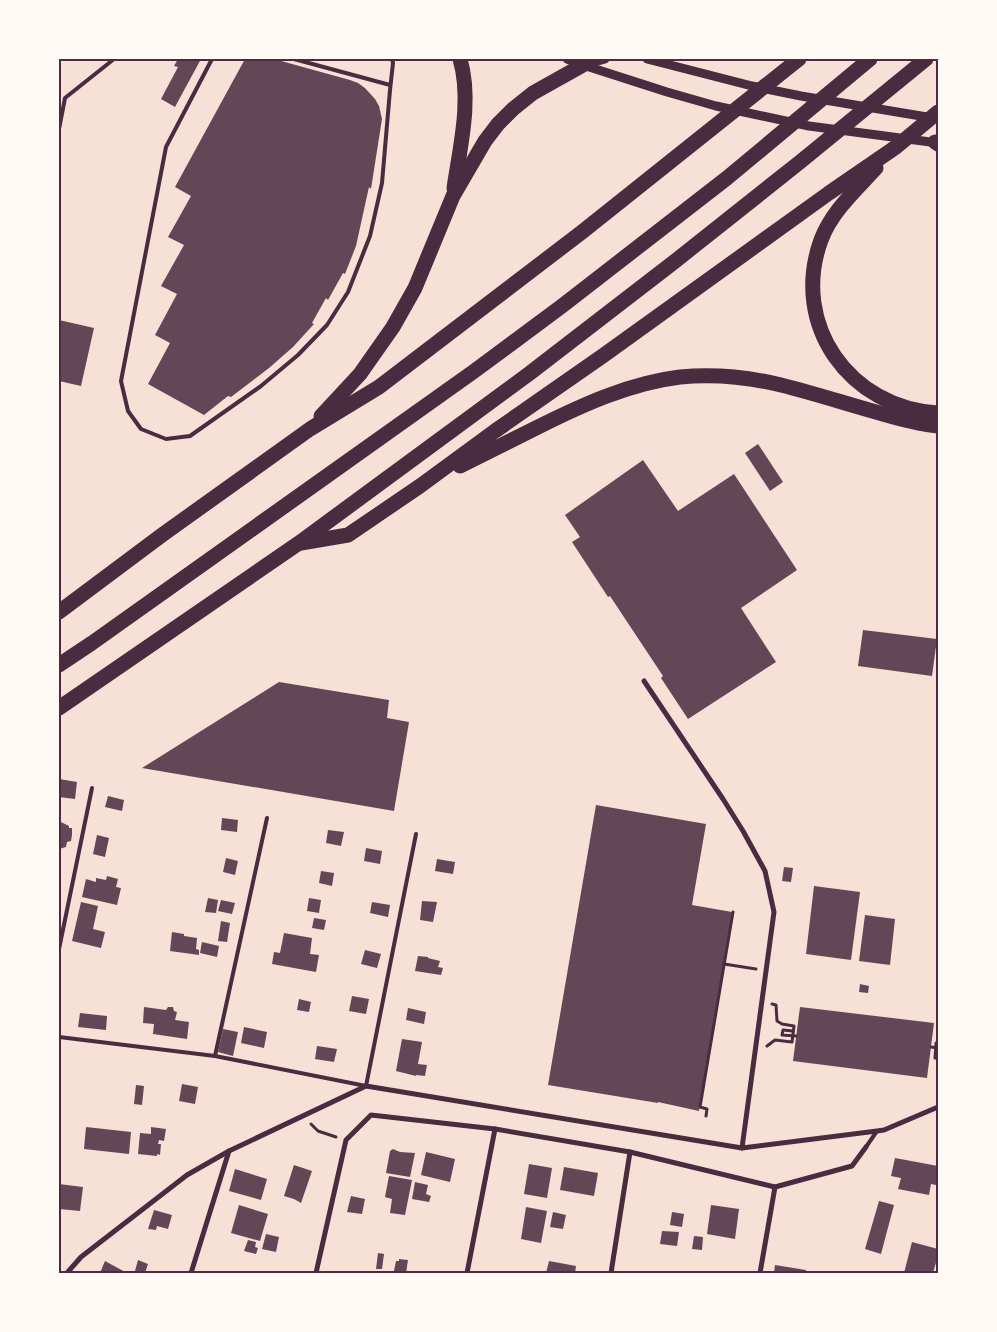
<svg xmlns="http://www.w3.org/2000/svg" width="997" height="1332" viewBox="0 0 997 1332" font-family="'Titillium Web',sans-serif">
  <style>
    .building { fill: #644757 }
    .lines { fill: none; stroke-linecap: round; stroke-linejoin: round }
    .path { stroke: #4a2c40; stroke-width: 3 }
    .service { stroke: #4a2c40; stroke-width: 4 }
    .minor { stroke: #4a2c40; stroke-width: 5 }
    .tertiary { stroke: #4a2c40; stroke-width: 9 }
    .motorway { stroke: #4a2c40; stroke-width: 15 }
    .neatline { fill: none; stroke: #4a2c40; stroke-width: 2 }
  </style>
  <rect width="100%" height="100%" fill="#f7e1d7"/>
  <!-- building -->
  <g class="building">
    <path d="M178 59H201L175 107 161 99 178 67 174 66Z"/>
    <path d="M245 59H274L350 80 358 83 365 88 375 99 379 106 382 119 371 189 369 187 356 246 345 274 343 273 328 300 326 298 312 323 314 324 293 347 269 368 231 397 228 396 204 415 148 384 170 343 155 335 177 294 161 286 184 245 168 237 191 196 175 187Z"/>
    <path d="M59 320 94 328 81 386 59 381Z"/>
    <path d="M758 444 783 482 770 491 745 453Z"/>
    <path d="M643 460 678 511 734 474 797 570 741 608 776 662 688 719 661 678 663 676 610 596 608 597 572 542 580 537 565 515Z"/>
    <path d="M863 630 937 639 932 676 858 666Z"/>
    <path d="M279 682 389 700 387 718 409 722 394 811 142 768Z"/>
    <path d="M59 779 77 782 75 799 59 797Z"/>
    <path d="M108 796 124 800 122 811 105 807Z"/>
    <path d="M596 805 706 824 692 905 732 912 699 1111 658 1102V1103L548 1085Z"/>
    <path d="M222 818 238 820 237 832 221 830Z"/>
    <path d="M59 821 69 826V828H72V835L71 841 67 842 66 847 59 849Z"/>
    <path d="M328 830 344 832 341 846 326 843Z"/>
    <path d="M97 835 109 838 105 857 93 854Z"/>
    <path d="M366 848 382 851 380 864 364 861Z"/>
    <path d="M226 858 238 861 235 875 223 872Z"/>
    <path d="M437 859 455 862 453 874 435 871Z"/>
    <path d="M784 867 793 868 791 882 782 881Z"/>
    <path d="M321 871 334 873 332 886 319 883Z"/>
    <path d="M107 876 118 879 116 887 121 888 117 905 82 897 86 879 96 882V878L106 880Z"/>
    <path d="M814 886 860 892 851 960 806 954Z"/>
    <path d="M208 898 218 900 216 913 205 912Z"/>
    <path d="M309 898 321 900 319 913 307 911Z"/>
    <path d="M221 900 235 903 232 914 218 911Z"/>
    <path d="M422 901 437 902 433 922 420 920Z"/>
    <path d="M81 902 98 906 93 929 105 932 101 948 72 941Z"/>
    <path d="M372 902 390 905 388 917 370 913Z"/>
    <path d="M865 915 895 919 890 965 859 961Z"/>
    <path d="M314 918 326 920 324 930 312 928Z"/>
    <path d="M221 921 230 923 227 942 218 941Z"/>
    <path d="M172 932 184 934V936L197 938 196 949 199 950V955L170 951Z"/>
    <path d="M284 933 312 938 310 954 319 955 316 972 272 964 274 952 280 953Z"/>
    <path d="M202 942 219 946 217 957 200 953Z"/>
    <path d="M365 950 381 954 377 968 361 964Z"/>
    <path d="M418 956 428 957V958L440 961 438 967 443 968 441 975 415 971Z"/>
    <path d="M860 984 869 986 868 993 859 992Z"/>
    <path d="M352 996 369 999 366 1014 349 1011Z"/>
    <path d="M299 999 311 1002 309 1012 297 1010Z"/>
    <path d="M144 1007 166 1010 168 1007H173L174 1011 177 1012 175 1020 189 1022 187 1039 153 1034 154 1024 143 1023Z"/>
    <path d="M800 1007 934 1023 927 1078 793 1061Z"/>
    <path d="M408 1008 426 1012 424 1024 406 1020Z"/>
    <path d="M80 1013 107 1016 106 1030 78 1027Z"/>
    <path d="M244 1027 267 1032 264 1048 241 1043Z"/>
    <path d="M223 1029 238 1032 233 1056 218 1052Z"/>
    <path d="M402 1039 422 1042 418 1064 427 1065 425 1076 416 1075V1076L396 1071Z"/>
    <path d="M317 1046 337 1049 334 1062 315 1059Z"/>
    <path d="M182 1084 198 1087 195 1104 179 1101Z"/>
    <path d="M136 1085 144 1086 142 1105 134 1104Z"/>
    <path d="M86 1127 131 1132 129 1154 84 1149Z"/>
    <path d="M151 1127 166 1129 164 1141 159 1140 158 1144H161L160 1155 157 1154V1156L138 1154 140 1133 151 1134Z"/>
    <path d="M393 1149 400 1152 415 1153 410 1177 386 1173 390 1151Z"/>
    <path d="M426 1152 455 1159 450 1182 421 1175Z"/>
    <path d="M895 1158 938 1166 936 1185 931 1184 929 1195 898 1189 901 1178 891 1176Z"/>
    <path d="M529 1164 552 1168 547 1198 524 1194Z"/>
    <path d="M294 1165 312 1171 301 1203 294 1199 284 1196Z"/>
    <path d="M564 1167 598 1173 594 1196 560 1190Z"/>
    <path d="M235 1169 267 1179 261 1200 229 1191Z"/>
    <path d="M389 1176 412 1180 405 1215 390 1213 392 1199 385 1197Z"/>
    <path d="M415 1182 428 1185 426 1194 431 1196 429 1202 412 1199Z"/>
    <path d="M59 1184 83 1187 80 1211 59 1209Z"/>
    <path d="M351 1196 365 1199 362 1214 347 1212Z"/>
    <path d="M879 1201 894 1205 881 1254 865 1249Z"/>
    <path d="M239 1205 268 1214 260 1241 231 1233Z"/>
    <path d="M711 1205 739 1209 735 1239 707 1234Z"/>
    <path d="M526 1207 547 1211 541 1243 521 1239Z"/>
    <path d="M154 1210 172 1215 168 1229 157 1226 156 1230 148 1229Z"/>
    <path d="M553 1212 566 1215 563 1229 550 1227Z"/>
    <path d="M672 1212 684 1214 682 1227 670 1225Z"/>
    <path d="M662 1231 679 1232 677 1246 660 1244Z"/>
    <path d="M266 1234 279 1237 276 1252 262 1249Z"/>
    <path d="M694 1236 703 1237 702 1250 692 1249Z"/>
    <path d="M248 1240 256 1242 255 1247 258 1248 256 1254 244 1251Z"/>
    <path d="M912 1242 938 1249V1256L933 1273H904Z"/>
    <path d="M378 1253 384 1254 382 1269H376Z"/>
    <path d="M399 1259 408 1260 406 1273H397V1272L394 1271 396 1261H399Z"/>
    <path d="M138 1260 148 1264 145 1273 135 1271Z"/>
    <path d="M105 1261 127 1273H100Z"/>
    <path d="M549 1261 576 1266 575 1273H546Z"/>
    <path d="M775 1265 806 1270V1273H774Z"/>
  </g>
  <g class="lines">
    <!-- path -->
    <g class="path">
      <path d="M724 964 756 969"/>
      <path d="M793 1031 783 1030 782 1035 796 1036"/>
      <path d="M938 1044 936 1043 935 1058H938"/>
      <path d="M767 1046 775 1040 792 1042 794 1026 782 1024 777 1021 776 1005 772 1004"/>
      <path d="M931 1047 938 1048"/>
      <path d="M706 1116 707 1109 700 1107 733 912"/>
      <path d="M311 1124 318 1131 336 1137"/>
    </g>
    <!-- service -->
    <g class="service">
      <path d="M212 59 166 147 121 381 128 411 141 429 166 439 190 436 261 386 298 355 327 325 348 292 370 236 382 183 390 90 393 63 392 59"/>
      <path d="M294 59 390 85"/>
      <path d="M59 129 65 98 114 59"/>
      <path d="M59 949 92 788"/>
      <path d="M59 1037 215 1056 366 1086 416 834"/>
      <path d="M215 1056 267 818"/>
      <path d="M866 1147 877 1131"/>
    </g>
    <!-- minor -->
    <g class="minor">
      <path d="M644 681 723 799 743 831 765 871 774 912 742 1148"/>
      <path d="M67 1273 81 1257 187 1175 229 1151 366 1086 742 1148 877 1131 884 1130 938 1107"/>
      <path d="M191 1273 229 1151"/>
      <path d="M316 1273 346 1140 371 1115 495 1129 630 1152 775 1187 852 1166 866 1147"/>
      <path d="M467 1273 495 1129"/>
      <path d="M611 1273 630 1152"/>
      <path d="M760 1273 775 1187"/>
    </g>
    <!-- tertiary -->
    <g class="tertiary">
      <path d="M567 59 583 65 667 92 716 106 809 126 938 143"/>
      <path d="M647 59 752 86 801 96 933 118"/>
      <path d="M584 65 605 59"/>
    </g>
    <!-- motorway -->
    <g class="motorway">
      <path d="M935 142 938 144"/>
      <path d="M876 168C856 190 832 211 821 240 790 325 850 408 938 413"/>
      <path d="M454 188C460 147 472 100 460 59"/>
      <path d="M321 416 360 374 393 327 415 288 453 196 485 141 498 124 513 109 533 93 583 65"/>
      <path d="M460 466C486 453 512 440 538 427 582 405 630 383 680 377 713 374 748 377 781 385 813 393 844 403 876 412 896 418 917 424 938 426"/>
      <path d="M301 543 348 535 420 486 495 431 604 355 829 193 896 147 938 112"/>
      <path d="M59 612 162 535 310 429 379 387 582 232 799 59"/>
      <path d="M59 665 92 643 473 372 562 306 727 178 870 59"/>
      <path d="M59 708 299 543 530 373 674 262 800 162 926 59"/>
    </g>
  </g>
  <!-- border -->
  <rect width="997" height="1332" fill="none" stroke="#fffaf5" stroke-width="120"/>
  <rect x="60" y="60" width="877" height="1212" class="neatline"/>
</svg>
